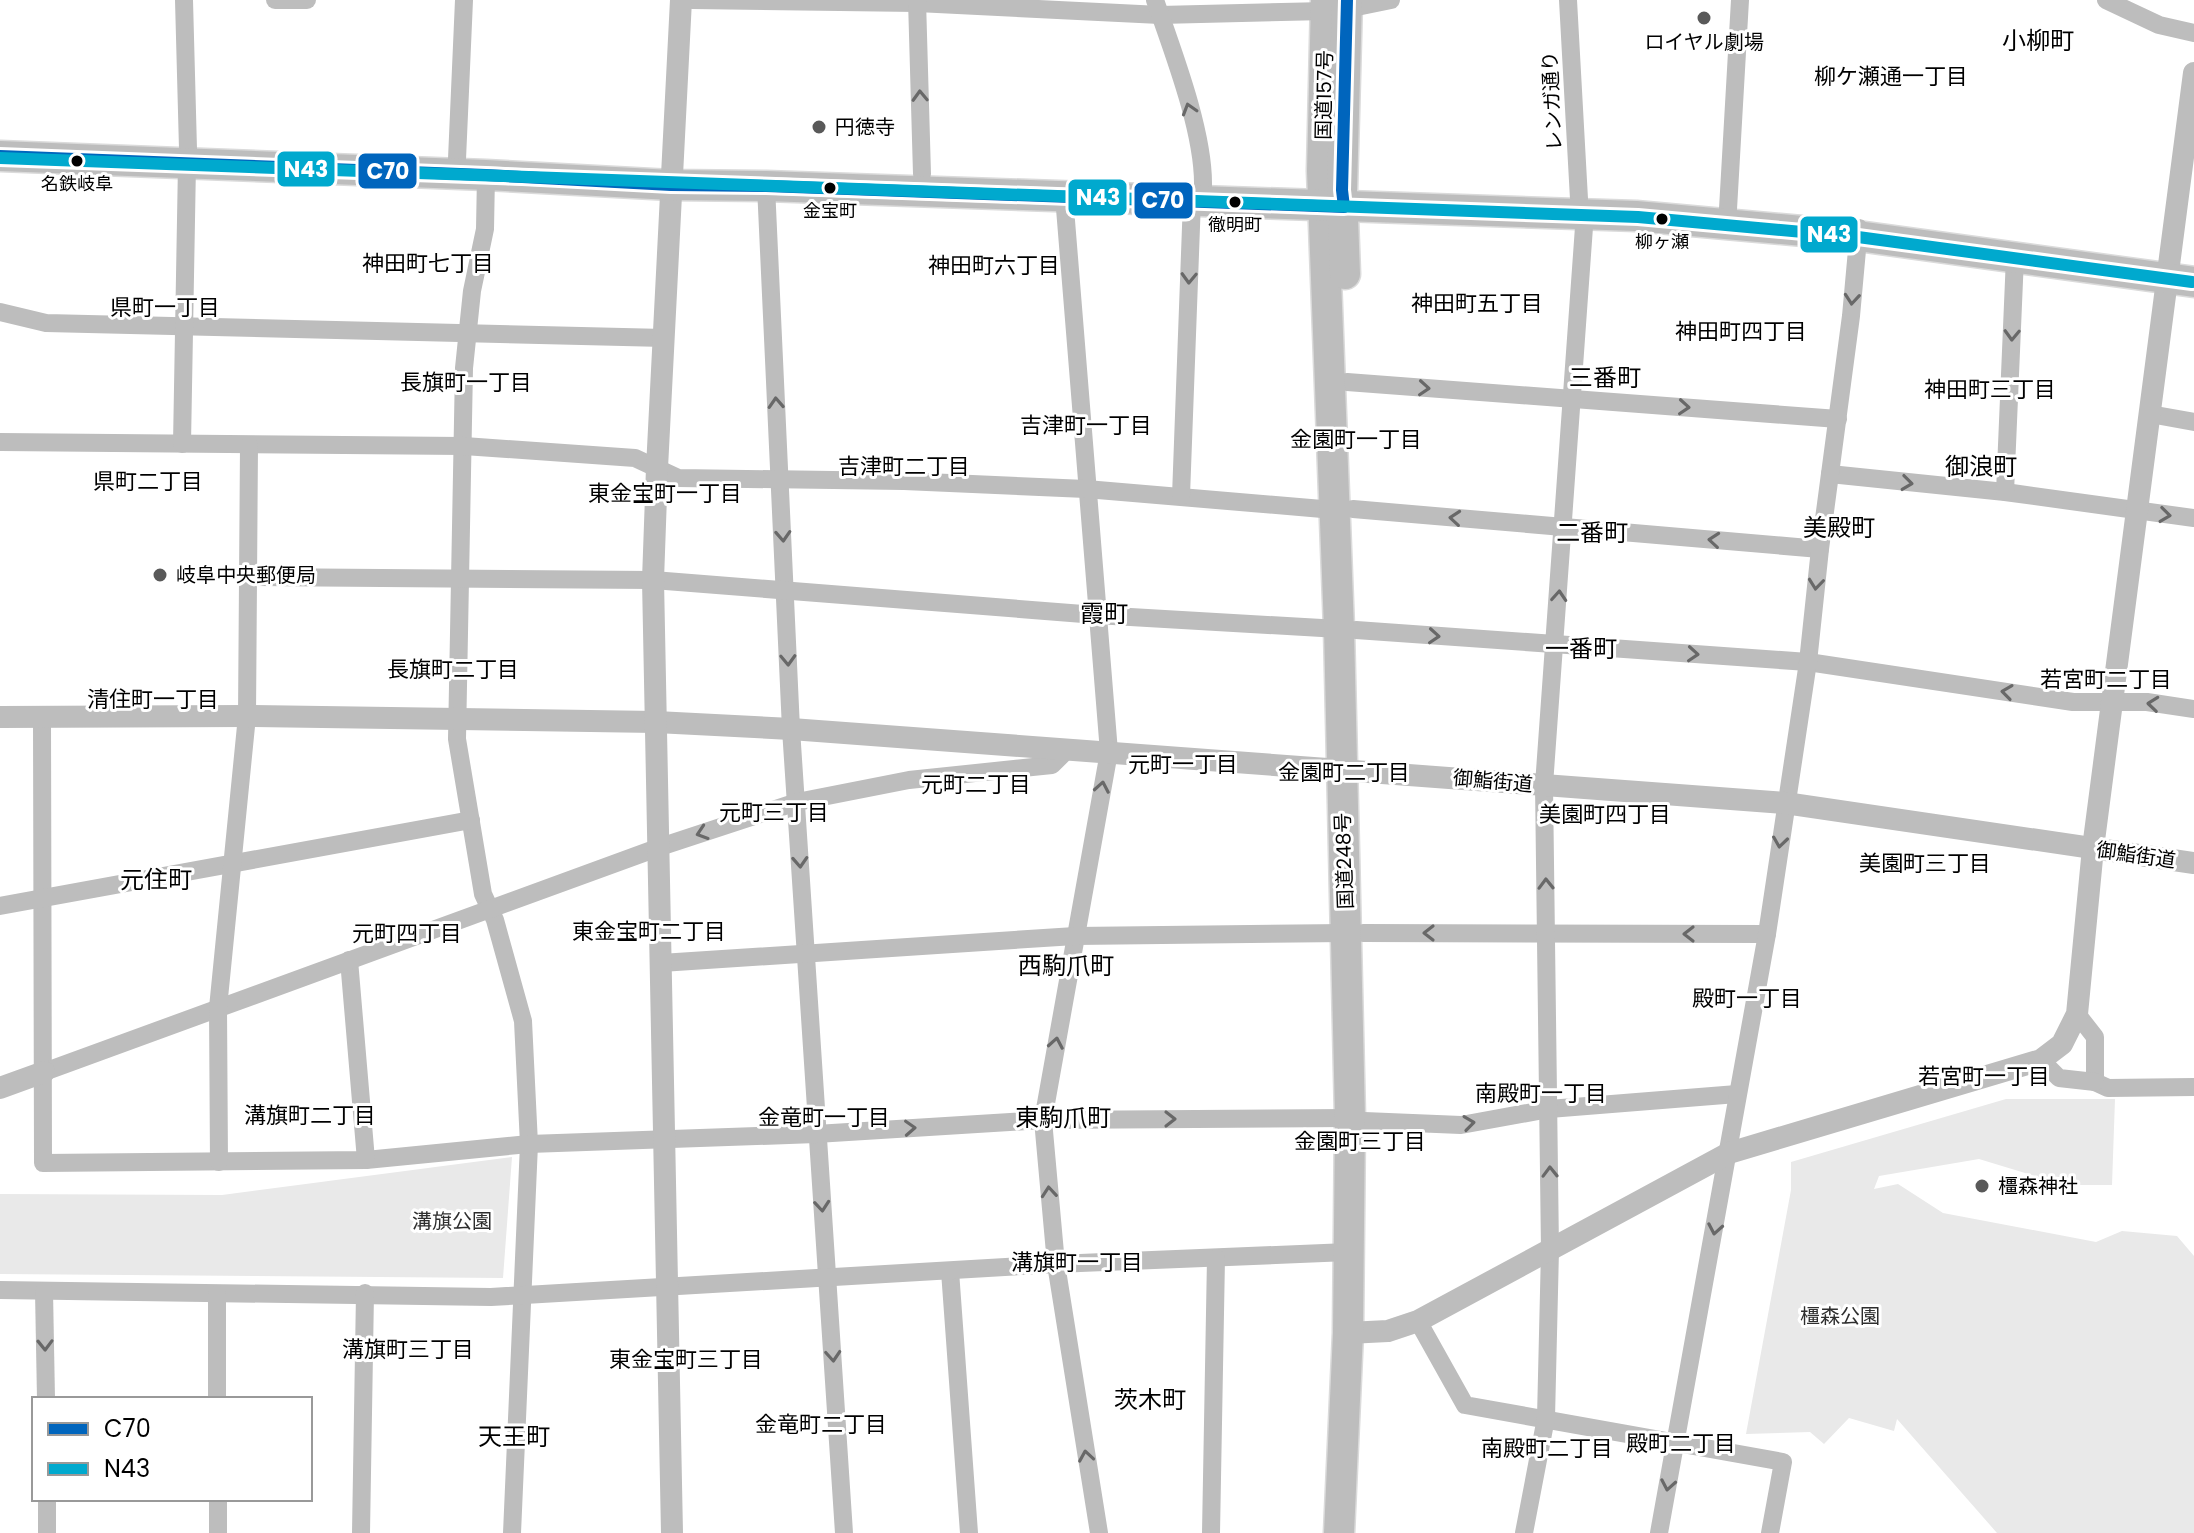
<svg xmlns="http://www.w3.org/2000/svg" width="2194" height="1533" viewBox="0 0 2194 1533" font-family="Poppins,'Noto Sans JP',sans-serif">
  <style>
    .green { fill: #e9e9e9 }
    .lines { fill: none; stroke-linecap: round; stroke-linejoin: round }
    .trunk-casing { stroke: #dbdbdb; stroke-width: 33 }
    .minor { stroke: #bdbdbd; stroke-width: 18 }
    .tertiary { stroke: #bdbdbd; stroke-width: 22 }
    .trunk { stroke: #bdbdbd; stroke-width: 30 }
    .bus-1-casing { stroke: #fff; stroke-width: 18 }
    .bus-2-casing { stroke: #fff; stroke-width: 18 }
    .bus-1 { stroke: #0065bd; stroke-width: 12 }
    .bus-2 { stroke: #00a9ce; stroke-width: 12 }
    .oneway { stroke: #686868 }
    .poi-dot { fill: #595959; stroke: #fff; stroke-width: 3 }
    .bus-dot { fill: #000; stroke: #fff; stroke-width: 3 }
    .labels { text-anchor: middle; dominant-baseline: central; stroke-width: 6; stroke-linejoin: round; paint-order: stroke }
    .bus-label { font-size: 18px; fill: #000; stroke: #fff }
    .poi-label { font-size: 20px; fill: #000; stroke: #fff; text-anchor: start }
    .street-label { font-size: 20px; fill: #000; stroke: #fff }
    .park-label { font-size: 20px; fill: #2e2e2e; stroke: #fff }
    .neighbourhood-label { font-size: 22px; fill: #000; stroke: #fff }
    .quarter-label { font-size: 24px; fill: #000; stroke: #fff }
    .line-badge { stroke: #fff; stroke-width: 3 }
    .badge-label { font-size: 22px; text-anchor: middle; font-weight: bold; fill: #fff }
  </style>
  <rect width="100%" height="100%" fill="#fff"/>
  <!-- green -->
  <g class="green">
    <path d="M2006 1099H2115L2112 1185H2064L1979 1159 1879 1176 1874 1189 1898 1184 1943 1213 2096 1242 2122 1231 2177 1236 2194 1256V1533H1997L1897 1419 1894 1431 1849 1418 1824 1444 1810 1432 1746 1434 1791 1190V1162Z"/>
    <path d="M512 1157 503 1278 0 1274V1194L222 1195Z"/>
  </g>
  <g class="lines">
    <!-- trunk casing -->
    <g class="trunk-casing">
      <g id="trunk">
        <path d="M1326 0 1322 171 1339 629 1350 1118 1348 1333 1339 1533"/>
        <path d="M0 156 486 175 671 185 766 186 1636 216 1858 236 2194 282"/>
        <path d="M1345 274 1342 190 1347 0"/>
      </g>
    </g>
    <!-- minor -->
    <g class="minor">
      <path d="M184 0 188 149"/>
      <path d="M275 0H307"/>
      <path d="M692 0 917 3 1160 15 1326 11"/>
      <path d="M917 0 922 174"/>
      <path d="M1155 0C1173 52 1204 132 1203 186"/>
      <path d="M1568 0 1579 199"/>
      <path d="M2106 0 2159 25 2194 33"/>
      <path d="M1347 9 1391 0"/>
      <path d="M457 159 464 0"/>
      <path d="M486 175 485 229 472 291 464 368 457 739 483 894 495 920 523 1021 529 1144 512 1533"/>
      <path d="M766 186 791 729 844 1533"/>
      <path d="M1064 196 1109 752 1043 1120 1056 1264 1099 1533"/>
      <path d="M1728 209 1740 0"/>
      <path d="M0 312 46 323 665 338"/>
      <path d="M1347 382 1838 419"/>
      <path d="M2150 414 2194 422"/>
      <path d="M0 442 464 446 635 458 678 478 904 481 1086 489 1334 510"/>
      <path d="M182 444 187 164"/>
      <path d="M1830 474 2005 492 2194 518"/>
      <path d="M2005 492 2015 257"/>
      <path d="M1181 496 1192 200"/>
      <path d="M1353 509 1820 549"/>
      <path d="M250 577 653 580 1096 615 1339 629"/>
      <path d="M1356 630 1808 662 2073 702H2147L2194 709"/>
      <path d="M42 718 43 1163 366 1160 529 1144 816 1134 1043 1120 1350 1118"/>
      <path d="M0 906 471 820"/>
      <path d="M1363 933 1767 934"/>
      <path d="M349 960 366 1160"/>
      <path d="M661 963 1075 936 1346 933"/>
      <path d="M2077 1014 2095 1037V1082L2108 1088 2194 1087"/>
      <path d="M2041 1060 2059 1078 2095 1082"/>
      <path d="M44 1072 660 847 797 802 909 780 1052 765 1068 749"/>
      <path d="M1364 1121 1461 1125 1549 1109 1737 1094"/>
      <path d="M219 1162 218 1008 247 716 249 445"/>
      <path d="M950 1271 969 1533"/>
      <path d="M0 1290 491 1297 1056 1264 1348 1252"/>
      <path d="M44 1291 46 1399"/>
      <path d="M217 1294V1399"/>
      <path d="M1418 1321 1465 1405 1783 1462 1770 1533"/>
      <path d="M47 1499V1533"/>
      <path d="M218 1499V1533"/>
      <path d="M361 1533 365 1293"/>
      <path d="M1211 1533 1216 1258"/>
      <path d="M1524 1533 1546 1418 1550 1250 1544 785 1585 213"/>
      <path d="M1659 1533 1767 934 1808 662 1820 549 1851 316 1859 228"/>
    </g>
    <!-- tertiary -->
    <g class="tertiary">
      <path d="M0 717 247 716 656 722 791 729 1785 803 2194 863"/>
      <path d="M0 1088 44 1072"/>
      <path d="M1348 1333 1388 1331 1418 1321 1729 1153 2041 1060 2062 1044 2077 1014 2093 848 2194 73"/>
      <path d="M672 1533 653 580 657 468 681 0"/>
    </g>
    <!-- trunk -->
    <use href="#trunk" class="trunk"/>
    <!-- bus-1 casing -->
    <g class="bus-1-casing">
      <path id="bus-1" d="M0 156 486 175 671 185 766 186 1344 207 1342 190 1347 0"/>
    </g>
    <!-- bus-2 casing -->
    <g class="bus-2-casing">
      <path id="bus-2" d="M0 158 1638 217 1858 237 2192 282"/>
    </g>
    <!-- bus-1 -->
    <use href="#bus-1" class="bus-1"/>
    <!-- bus-2 -->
    <use href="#bus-2" class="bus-2"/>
  </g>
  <!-- one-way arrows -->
  <defs><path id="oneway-chevron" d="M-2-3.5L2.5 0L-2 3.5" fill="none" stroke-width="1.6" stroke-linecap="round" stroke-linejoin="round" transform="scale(2)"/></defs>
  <g class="oneway">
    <use href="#oneway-chevron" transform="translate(920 96) rotate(-92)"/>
    <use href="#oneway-chevron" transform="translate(1189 109) rotate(-107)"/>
    <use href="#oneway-chevron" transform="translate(1189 278) rotate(92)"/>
    <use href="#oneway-chevron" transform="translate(1852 299) rotate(95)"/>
    <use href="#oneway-chevron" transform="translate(2012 335) rotate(92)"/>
    <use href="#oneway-chevron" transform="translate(1424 388) rotate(4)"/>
    <use href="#oneway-chevron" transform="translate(776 403) rotate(-93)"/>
    <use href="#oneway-chevron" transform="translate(1684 407) rotate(4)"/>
    <use href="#oneway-chevron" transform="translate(1907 483) rotate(7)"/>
    <use href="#oneway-chevron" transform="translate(2165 515) rotate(7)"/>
    <use href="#oneway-chevron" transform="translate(1455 518) rotate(-175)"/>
    <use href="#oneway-chevron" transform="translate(783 536) rotate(87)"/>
    <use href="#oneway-chevron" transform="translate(1714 540) rotate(-175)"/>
    <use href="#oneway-chevron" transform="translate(1816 584) rotate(96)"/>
    <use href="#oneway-chevron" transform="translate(1559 596) rotate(-86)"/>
    <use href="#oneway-chevron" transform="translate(1434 636) rotate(4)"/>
    <use href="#oneway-chevron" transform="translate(1693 654) rotate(4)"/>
    <use href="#oneway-chevron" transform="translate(788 660) rotate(88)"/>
    <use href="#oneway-chevron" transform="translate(2007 692) rotate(-172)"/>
    <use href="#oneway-chevron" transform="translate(2153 704) rotate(-174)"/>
    <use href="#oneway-chevron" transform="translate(1102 787) rotate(-80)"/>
    <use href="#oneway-chevron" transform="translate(702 833) rotate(162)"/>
    <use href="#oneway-chevron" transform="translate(1780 842) rotate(98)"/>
    <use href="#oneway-chevron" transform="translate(800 862) rotate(87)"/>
    <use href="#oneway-chevron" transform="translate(1546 884) rotate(-91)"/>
    <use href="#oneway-chevron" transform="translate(1429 933) rotate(-180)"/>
    <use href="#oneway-chevron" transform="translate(1689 934) rotate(-180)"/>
    <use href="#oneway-chevron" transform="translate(1056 1043) rotate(-80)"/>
    <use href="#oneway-chevron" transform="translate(1170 1119)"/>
    <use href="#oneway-chevron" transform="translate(1469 1123) rotate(-8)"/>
    <use href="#oneway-chevron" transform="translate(910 1128) rotate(-3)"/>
    <use href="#oneway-chevron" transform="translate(1550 1172) rotate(-91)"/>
    <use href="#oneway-chevron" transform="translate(1049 1192) rotate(-95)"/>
    <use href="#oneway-chevron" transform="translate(822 1206) rotate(85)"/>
    <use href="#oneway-chevron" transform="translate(1715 1229) rotate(100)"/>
    <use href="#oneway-chevron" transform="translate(45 1345) rotate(89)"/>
    <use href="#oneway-chevron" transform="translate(833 1356) rotate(86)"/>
    <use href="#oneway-chevron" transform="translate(1086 1456) rotate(-99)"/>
    <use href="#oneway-chevron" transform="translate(1668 1485) rotate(100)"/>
  </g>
  <!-- markers -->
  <g class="poi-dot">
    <circle cx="1704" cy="18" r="8"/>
    <circle cx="819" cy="127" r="8"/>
    <circle cx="160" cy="575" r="8"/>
    <circle cx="1982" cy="1186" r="8"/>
  </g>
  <g class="bus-dot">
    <circle cx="77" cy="161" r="7"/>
    <circle cx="830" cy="188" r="7"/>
    <circle cx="1235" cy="202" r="7"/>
    <circle cx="1662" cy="219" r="7"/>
  </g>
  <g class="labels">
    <!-- bus labels -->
    <g class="bus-label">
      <text x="77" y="183">名鉄岐阜</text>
      <text x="830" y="210">金宝町</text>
      <text x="1235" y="224">徹明町</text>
      <text x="1662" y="241">柳ヶ瀬</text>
    </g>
    <!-- poi labels -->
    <g class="poi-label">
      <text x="1704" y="42" text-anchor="middle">ロイヤル劇場</text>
      <text x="835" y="127">円徳寺</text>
      <text x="176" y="575">岐阜中央郵便局</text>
      <text x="1998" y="1186">橿森神社</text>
    </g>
    <!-- street labels -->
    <g class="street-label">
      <text transform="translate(1324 95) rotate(-89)">国道157号</text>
      <text transform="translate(1552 101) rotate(-93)">レンガ通り</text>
      <text transform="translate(1493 781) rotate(5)">御鮨街道</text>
      <text transform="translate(2136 855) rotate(8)">御鮨街道</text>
      <text transform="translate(1344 861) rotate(-92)">国道248号</text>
    </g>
    <!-- park labels -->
    <g class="park-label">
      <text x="452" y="1221">溝旗公園</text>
      <text x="1840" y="1316">橿森公園</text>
    </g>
    <!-- neighbourhood labels -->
    <g class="neighbourhood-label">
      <text x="1891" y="76">柳ケ瀬通一丁目</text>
      <text x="428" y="263">神田町七丁目</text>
      <text x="994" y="265">神田町六丁目</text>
      <text x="1477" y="303">神田町五丁目</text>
      <text x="165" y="307">県町一丁目</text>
      <text x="1741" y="331">神田町四丁目</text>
      <text x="466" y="382">長旗町一丁目</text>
      <text x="1990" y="389">神田町三丁目</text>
      <text x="1086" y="425">吉津町一丁目</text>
      <text x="1356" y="439">金園町一丁目</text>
      <text x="904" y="466">吉津町二丁目</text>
      <text x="148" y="481">県町二丁目</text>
      <text x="665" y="493">東金宝町一丁目</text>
      <text x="453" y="669">長旗町二丁目</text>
      <text x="2106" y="679">若宮町二丁目</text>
      <text x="153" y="699">清住町一丁目</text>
      <text x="1183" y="764">元町一丁目</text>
      <text x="1344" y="772">金園町二丁目</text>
      <text x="976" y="784">元町二丁目</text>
      <text x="774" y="812">元町三丁目</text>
      <text x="1605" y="814">美園町四丁目</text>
      <text x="1925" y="863">美園町三丁目</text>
      <text x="649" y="931">東金宝町二丁目</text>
      <text x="407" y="933">元町四丁目</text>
      <text x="1747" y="998">殿町一丁目</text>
      <text x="1984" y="1076">若宮町一丁目</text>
      <text x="1541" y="1093">南殿町一丁目</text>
      <text x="310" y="1115">溝旗町二丁目</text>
      <text x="824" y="1117">金竜町一丁目</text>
      <text x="1360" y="1141">金園町三丁目</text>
      <text x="1077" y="1262">溝旗町一丁目</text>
      <text x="408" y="1349">溝旗町三丁目</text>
      <text x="686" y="1359">東金宝町三丁目</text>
      <text x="821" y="1424">金竜町二丁目</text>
      <text x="1681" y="1443">殿町二丁目</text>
      <text x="1547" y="1448">南殿町二丁目</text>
    </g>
    <!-- quarter labels -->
    <g class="quarter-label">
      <text x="2038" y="40">小柳町</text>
      <text x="1605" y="377">三番町</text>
      <text x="1981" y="466">御浪町</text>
      <text x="1839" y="527">美殿町</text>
      <text x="1592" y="532">二番町</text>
      <text x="1104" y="613">霞町</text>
      <text x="1581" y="648">一番町</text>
      <text x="156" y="879">元住町</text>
      <text x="1066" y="965">西駒爪町</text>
      <text x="1063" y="1117">東駒爪町</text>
      <text x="1150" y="1399">茨木町</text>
      <text x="514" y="1436">天王町</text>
    </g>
  </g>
  <g class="line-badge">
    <rect x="276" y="150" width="60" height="38" rx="8" fill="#00a9ce"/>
    <rect x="357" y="152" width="61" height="38" rx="8" fill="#0065bd"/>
    <rect x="1067" y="178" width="61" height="39" rx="8" fill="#00a9ce"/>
    <rect x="1133" y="181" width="61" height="39" rx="8" fill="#0065bd"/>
    <rect x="1799" y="215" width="60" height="39" rx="8" fill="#00a9ce"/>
  </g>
  <g class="badge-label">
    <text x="306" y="177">N43</text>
    <text x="388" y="179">C70</text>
    <text x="1098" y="205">N43</text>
    <text x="1163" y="208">C70</text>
    <text x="1829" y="242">N43</text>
  </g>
  <!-- legend -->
  <rect x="32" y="1397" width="280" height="104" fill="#ffffff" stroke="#999999" stroke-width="2"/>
  <rect x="48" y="1423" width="40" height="12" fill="#0065bd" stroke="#999999" stroke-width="2"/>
  <text x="104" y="1437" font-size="24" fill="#000000">C70</text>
  <rect x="48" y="1463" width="40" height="12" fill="#00a9ce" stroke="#999999" stroke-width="2"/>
  <text x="104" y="1477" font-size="24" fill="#000000">N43</text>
</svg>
